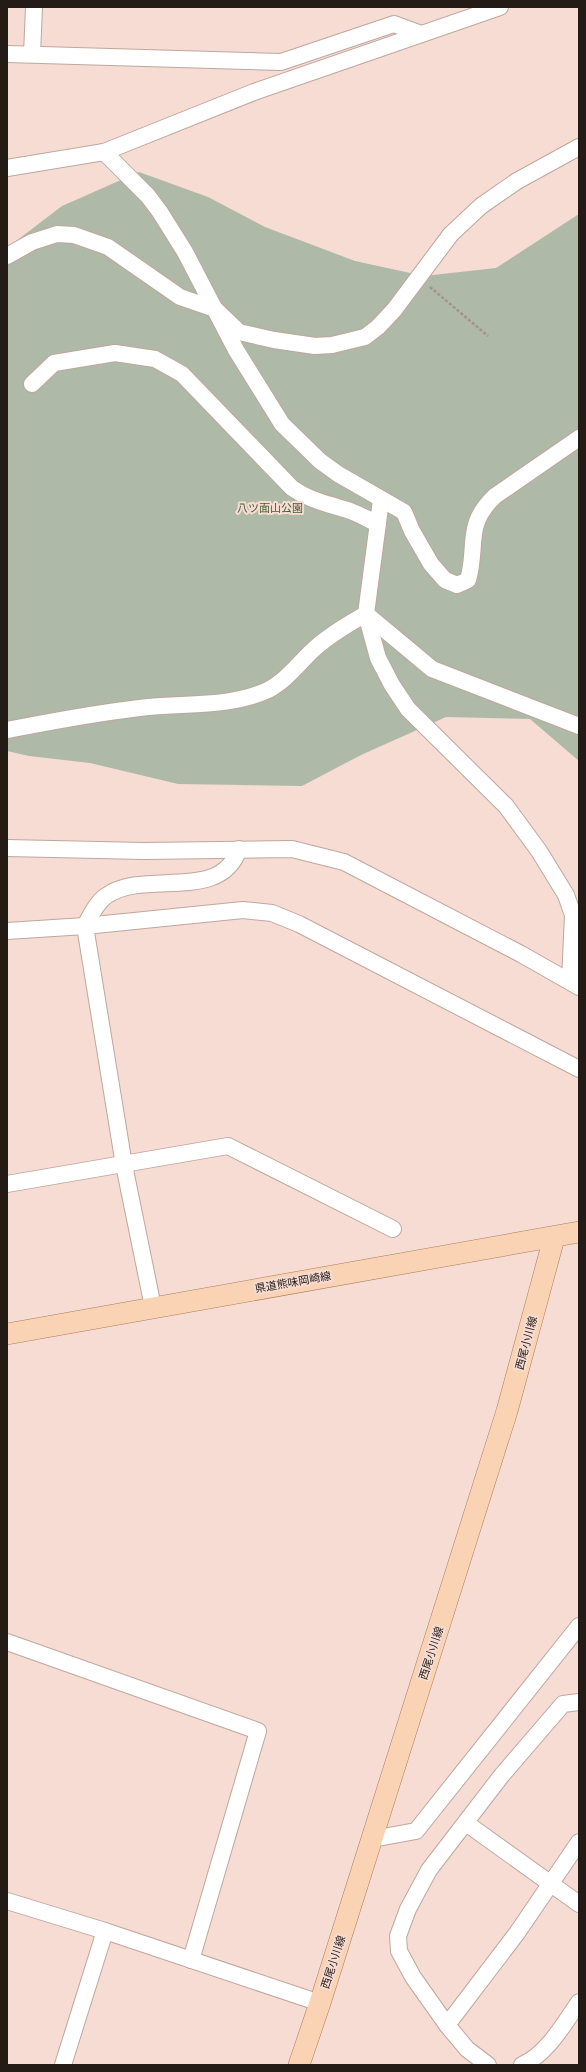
<svg xmlns="http://www.w3.org/2000/svg" width="586" height="2072" viewBox="0 0 586 2072" font-family="'Titillium Web','Noto Sans JP',sans-serif">
  <style>
    .green { fill: #aebaa7 }
    .lines { fill: none; stroke-linecap: round; stroke-linejoin: round }
    .minor-casing { stroke: #bfa79e; stroke-width: 18 }
    .major-casing { stroke: #ac7e5d; stroke-width: 22 }
    .path { stroke: #a5928b; stroke-width: 2.5; stroke-dasharray: 3 2; stroke-linecap: butt }
    .minor { stroke: #fff; stroke-width: 16 }
    .major { stroke: #fad2b4; stroke-width: 21 }
    .labels { text-anchor: middle; dominant-baseline: central; stroke-width: 4; stroke-linejoin: round; paint-order: stroke }
    .park-label { font-size: 11px; fill: #435d33; stroke: #f6dcd3 }
    .street-label { font-size: 11px; fill: #241b17; stroke: #f6dcd3 }
  </style>
  <rect width="100%" height="100%" fill="#f6dcd3"/>
  <!-- green -->
  <path class="green" d="M139 172 208 197 265 227 355 261 424 276 496 268 579 214V761L530 719 446 717 361 755 302 786 178 784 90 763 29 756 7 751V248L62 206Z"/>
  <g class="lines">
    <!-- minor casing -->
    <g class="minor-casing">
      <g id="minor">
        <path d="M7 54 281 62 394 24 421 34"/>
        <path d="M32 54 34 7"/>
        <path d="M104 152 148 196 160 212 185 252 236 350 282 424 320 461 338 474 404 512 412 531 431 564 445 580 457 585 468 580C478 546 464 525 495 496L579 438"/>
        <path d="M7 168 104 152 254 92 500 7"/>
        <path d="M7 256 32 242 57 234 74 235 108 247 180 297 215 309 239 332 274 340 315 346 332 345 365 337 378 327 394 310 451 234 481 206 517 181 579 147"/>
        <path d="M32 384 54 363 115 353 155 359 182 374 292 488C309 500 325 503 344 509 356 512 367 519 378 524"/>
        <path d="M381 500 366 614 378 658 392 685 408 709 506 806 539 851 566 895 573 915 570 981"/>
        <path d="M366 614 432 669 579 726"/>
        <path d="M7 730C54 721 100 712 148 707 187 703 232 707 268 690 286 681 299 663 313 650 329 635 348 624 366 614"/>
        <path d="M7 848 144 851 292 849 344 862 521 954 579 987"/>
        <path d="M7 931 85 926 243 910 272 913 299 924 579 1069"/>
        <path d="M7 1184 228 1146 393 1229"/>
        <path d="M153 1307 124 1165 85 926C90 916 97 902 106 896 145 868 220 904 239 849"/>
        <path d="M7 1642 258 1731 191 1960"/>
        <path d="M466 1823 579 1904"/>
        <path d="M372 1839 416 1831 579 1626"/>
        <path d="M7 1901 105 1931 320 2003"/>
        <path d="M447 2025 517 1933 579 1842"/>
        <path d="M63 2065 105 1931"/>
        <path d="M488 2065 467 2049 447 2025 413 1977 399 1951 398 1936 408 1909 429 1870 502 1775 563 1704 579 1702"/>
        <path d="M522 2065C547 2054 564 2024 579 2002"/>
      </g>
    </g>
    <!-- major casing -->
    <g class="major-casing">
      <g id="major">
        <path d="M7 1334 579 1232"/>
        <path d="M299 2065 320 2003 507 1411 554 1238"/>
      </g>
    </g>
    <!-- path -->
    <path class="path" d="M430 287 488 336"/>
    <!-- minor -->
    <use href="#minor" class="minor"/>
    <!-- major -->
    <use href="#major" class="major"/>
  </g>
  <g class="labels">
    <!-- park labels -->
    <g class="park-label">
      <text x="270" y="508">八ツ面山公園</text>
    </g>
    <!-- street labels -->
    <g class="street-label">
      <text transform="translate(293 1282) rotate(-10)">県道熊味岡崎線</text>
      <text transform="translate(526 1343) rotate(-75)">西尾小川線</text>
      <text transform="translate(431 1653) rotate(-72)">西尾小川線</text>
      <text transform="translate(333 1962) rotate(-72)">西尾小川線</text>
    </g>
  </g>
  <!-- border -->
  <rect width="586" height="2072" fill="none" stroke="#241b17" stroke-width="16"/>
</svg>
